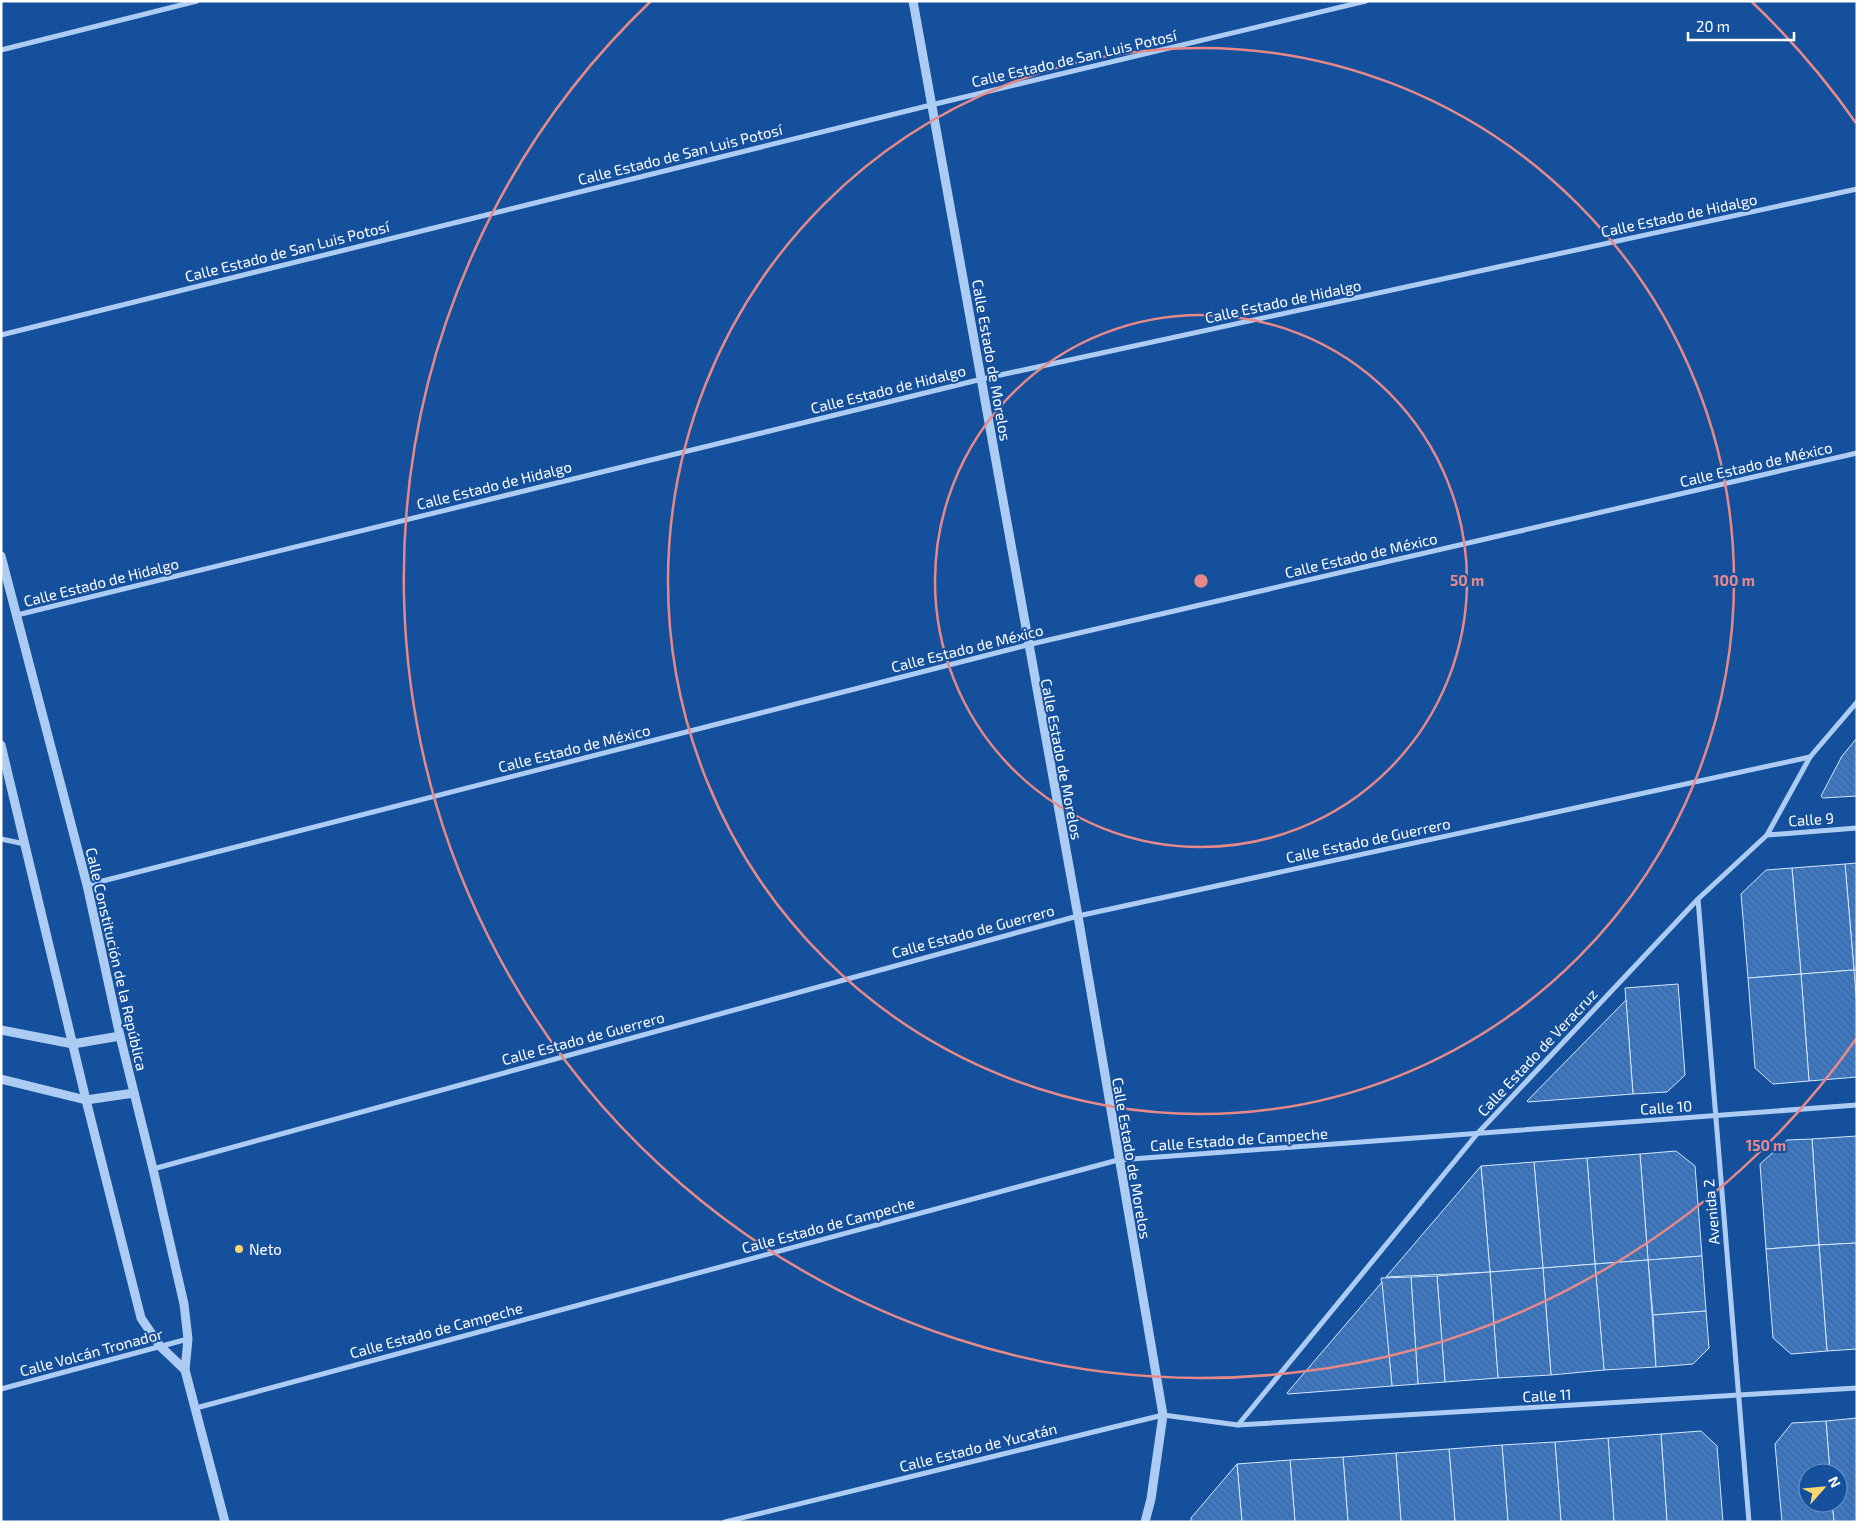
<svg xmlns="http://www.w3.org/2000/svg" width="1858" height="1523" viewBox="0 0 1858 1523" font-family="'Exo 2',sans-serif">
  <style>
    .building { fill: url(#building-back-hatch); stroke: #d4e7fd }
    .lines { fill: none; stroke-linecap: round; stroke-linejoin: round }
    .minor { stroke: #acccf3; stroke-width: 5 }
    .tertiary { stroke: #acccf3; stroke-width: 9 }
    .ring { fill: none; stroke: #e88989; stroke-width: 2.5 }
    .poi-dot { fill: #ffd56e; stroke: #15509d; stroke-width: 2 }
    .labels { text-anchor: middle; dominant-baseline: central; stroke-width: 4; stroke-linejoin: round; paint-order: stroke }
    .street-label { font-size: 15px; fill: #fff; stroke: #15509d }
    .poi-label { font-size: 15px; fill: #fff; stroke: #15509d; text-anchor: start }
    .centre { fill: #e88989; stroke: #15509d; stroke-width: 2.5 }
    .ring-label { font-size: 15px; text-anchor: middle; font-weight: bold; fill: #e88989; stroke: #15509d; stroke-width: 4; stroke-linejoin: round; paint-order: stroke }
  </style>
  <defs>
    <pattern id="building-back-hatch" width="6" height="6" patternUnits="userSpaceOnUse" patternTransform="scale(1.25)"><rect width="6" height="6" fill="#3d79c4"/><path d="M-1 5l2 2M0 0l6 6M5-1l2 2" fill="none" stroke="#44658e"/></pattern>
  </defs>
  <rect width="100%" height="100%" fill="#15509d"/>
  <!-- building -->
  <g class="building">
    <path d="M1857 738V796L1823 798 1821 796 1842 756Z"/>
    <path d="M1857 863V970H1854L1845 864Z"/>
    <path d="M1845 864 1854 970 1801 974 1792 868Z"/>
    <path d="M1792 868 1801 974 1748 978 1741 894 1766 870Z"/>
    <path d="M1854 970 1857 1008V1077L1809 1081 1801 974Z"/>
    <path d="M1801 974 1809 1081 1773 1084 1755 1068 1748 978Z"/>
    <path d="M1678 984 1685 1075 1667 1092 1633 1094 1625 988Z"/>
    <path d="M1626 1000 1633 1094 1528 1102 1527 1101Z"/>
    <path d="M1857 1136V1243L1819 1245 1812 1139Z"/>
    <path d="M1812 1139 1819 1245 1766 1249 1760 1164 1787 1140Z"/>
    <path d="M1676 1151 1695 1166 1702 1256 1648 1260 1640 1154Z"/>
    <path d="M1640 1154 1648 1260 1595 1264 1587 1158Z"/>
    <path d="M1587 1158 1595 1264 1543 1268 1534 1162Z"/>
    <path d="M1534 1162 1543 1268 1490 1272 1481 1166Z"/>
    <path d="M1481 1166 1490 1272 1386 1277Z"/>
    <path d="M1857 1243V1349L1827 1351 1819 1245Z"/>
    <path d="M1819 1245 1827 1351 1791 1354 1773 1338 1766 1249Z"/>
    <path d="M1702 1256 1706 1311 1653 1315 1648 1260Z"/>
    <path d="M1648 1260 1656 1367 1604 1370 1595 1264Z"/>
    <path d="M1595 1264 1604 1370 1551 1375 1543 1268Z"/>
    <path d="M1543 1268 1551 1375 1498 1378 1490 1272Z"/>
    <path d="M1490 1272 1498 1378 1445 1382 1437 1276Z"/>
    <path d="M1437 1276 1445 1382 1418 1384 1411 1277Z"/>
    <path d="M1411 1277 1418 1384 1392 1386 1381 1278Z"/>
    <path d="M1382 1282 1392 1386 1288 1394 1287 1393Z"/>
    <path d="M1706 1311 1709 1348 1693 1364 1656 1367 1653 1315Z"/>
    <path d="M1857 1418V1522H1834L1832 1503H1838V1473H1830L1826 1421Z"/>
    <path d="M1826 1421 1830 1473H1808V1503H1832L1834 1522H1782L1775 1444 1792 1423Z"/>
    <path d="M1701 1431 1717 1446 1723 1522H1667L1661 1434Z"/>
    <path d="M1661 1434 1667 1522H1614L1608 1438Z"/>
    <path d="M1608 1438 1614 1522H1561L1555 1442Z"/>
    <path d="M1555 1442 1561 1522H1508L1502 1445Z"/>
    <path d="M1502 1445 1508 1522H1455L1449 1449Z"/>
    <path d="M1449 1449 1455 1522H1401L1396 1453Z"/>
    <path d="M1396 1453 1401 1522H1348L1343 1457Z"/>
    <path d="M1343 1457 1348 1522H1295L1290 1460Z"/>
    <path d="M1290 1460 1295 1522H1242L1237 1464Z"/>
    <path d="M1237 1464 1242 1522H1191V1518Z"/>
  </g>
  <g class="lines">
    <!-- minor -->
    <g class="minor">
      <path d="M1 50 197 1"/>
      <path d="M1 335 931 105 1366 1"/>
      <path d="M17 615 982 379 1857 189"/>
      <path d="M1767 835 1857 828"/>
      <path d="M1 839 25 844"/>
      <path d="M87 885 1027 645 1857 453"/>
      <path d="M1698 899 1749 1522"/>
      <path d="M153 1169 1078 916 1810 757"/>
      <path d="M1 1389 188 1339"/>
      <path d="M196 1408 1118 1160 1857 1105"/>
      <path d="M1238 1425 1477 1134 1698 899 1767 835 1810 757 1857 702"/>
      <path d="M725 1522 1163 1415 1238 1425 1857 1388"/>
    </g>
    <!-- tertiary -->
    <g class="tertiary">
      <path d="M913 1 1078 916 1163 1415 1151 1499 1145 1522"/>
      <path d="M1 556 87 885 120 1036 153 1169 184 1304 188 1339 185 1370 225 1522"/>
      <path d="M1 745 86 1100 141 1318 160 1346 185 1370"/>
      <path d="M1 1030 73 1044 120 1036"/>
      <path d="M1 1079 86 1100 134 1093"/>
    </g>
  </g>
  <!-- distance rings -->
  <g class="ring">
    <circle cx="1201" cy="581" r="266"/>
    <circle cx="1201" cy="581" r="533"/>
    <path d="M1856 1039A799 799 0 1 1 651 1M1751 1A799 799 0 0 1 1856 123"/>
  </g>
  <!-- markers -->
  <circle class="poi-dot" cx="239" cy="1249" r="5"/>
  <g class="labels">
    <!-- street labels -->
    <g class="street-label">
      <text transform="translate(1074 58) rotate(-13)">Calle Estado de San Luis Potosí</text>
      <text transform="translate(680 154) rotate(-14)">Calle Estado de San Luis Potosí</text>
      <text transform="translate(1679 215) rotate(-12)">Calle Estado de Hidalgo</text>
      <text transform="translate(287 251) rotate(-14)">Calle Estado de San Luis Potosí</text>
      <text transform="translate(1283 301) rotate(-12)">Calle Estado de Hidalgo</text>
      <text transform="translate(992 360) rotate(80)">Calle Estado de Morelos</text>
      <text transform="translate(888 389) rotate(-14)">Calle Estado de Hidalgo</text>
      <text transform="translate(1756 464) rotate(-13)">Calle Estado de México</text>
      <text transform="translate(494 485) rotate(-14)">Calle Estado de Hidalgo</text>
      <text transform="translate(1361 555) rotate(-13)">Calle Estado de México</text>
      <text transform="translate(101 582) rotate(-14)">Calle Estado de Hidalgo</text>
      <text transform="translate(967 648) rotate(-14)">Calle Estado de México</text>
      <text transform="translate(574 748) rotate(-14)">Calle Estado de México</text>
      <text transform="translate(1062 759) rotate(79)">Calle Estado de Morelos</text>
      <text transform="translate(1811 819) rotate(-4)">Calle 9</text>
      <text transform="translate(1368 840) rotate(-12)">Calle Estado de Guerrero</text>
      <text transform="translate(973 931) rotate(-15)">Calle Estado de Guerrero</text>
      <text transform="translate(117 959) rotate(77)">Calle Constitución de la República</text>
      <text transform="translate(583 1038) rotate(-15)">Calle Estado de Guerrero</text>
      <text transform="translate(1537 1052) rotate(-47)">Calle Estado de Veracruz</text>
      <text transform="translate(1666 1107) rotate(-4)">Calle 10</text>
      <text transform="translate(1239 1139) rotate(-4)">Calle Estado de Campeche</text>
      <text transform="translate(1132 1158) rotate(80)">Calle Estado de Morelos</text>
      <text transform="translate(1711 1212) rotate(-95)">Avenida 2</text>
      <text transform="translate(828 1225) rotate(-15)">Calle Estado de Campeche</text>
      <text transform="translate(436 1330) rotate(-15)">Calle Estado de Campeche</text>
      <text transform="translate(91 1352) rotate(-15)">Calle Volcán Tronador</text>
      <text transform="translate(1547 1395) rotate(-3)">Calle 11</text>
      <text transform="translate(978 1447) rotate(-14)">Calle Estado de Yucatán</text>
    </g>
    <!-- poi labels -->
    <g class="poi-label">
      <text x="249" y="1249">Neto</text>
    </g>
  </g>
  <circle cx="1201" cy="581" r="8" class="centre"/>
  <g class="ring-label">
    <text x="1467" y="586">50 m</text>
    <text x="1734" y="586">100 m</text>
    <text x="1766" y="1151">150 m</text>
  </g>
  <!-- border -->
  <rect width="1858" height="1523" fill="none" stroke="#ffffff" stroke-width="5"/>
  <!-- north arrow -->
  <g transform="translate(1823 1488) rotate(63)"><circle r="24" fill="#15509d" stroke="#7396c4"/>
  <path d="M0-4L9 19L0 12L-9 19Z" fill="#ffd56e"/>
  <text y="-8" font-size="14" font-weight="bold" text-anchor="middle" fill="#ffffff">N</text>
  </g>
  <!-- scale -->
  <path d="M1688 32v8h106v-8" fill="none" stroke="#ffffff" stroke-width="2.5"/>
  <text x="1696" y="32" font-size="15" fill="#ffffff" stroke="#15509d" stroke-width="4" paint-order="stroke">20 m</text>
</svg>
